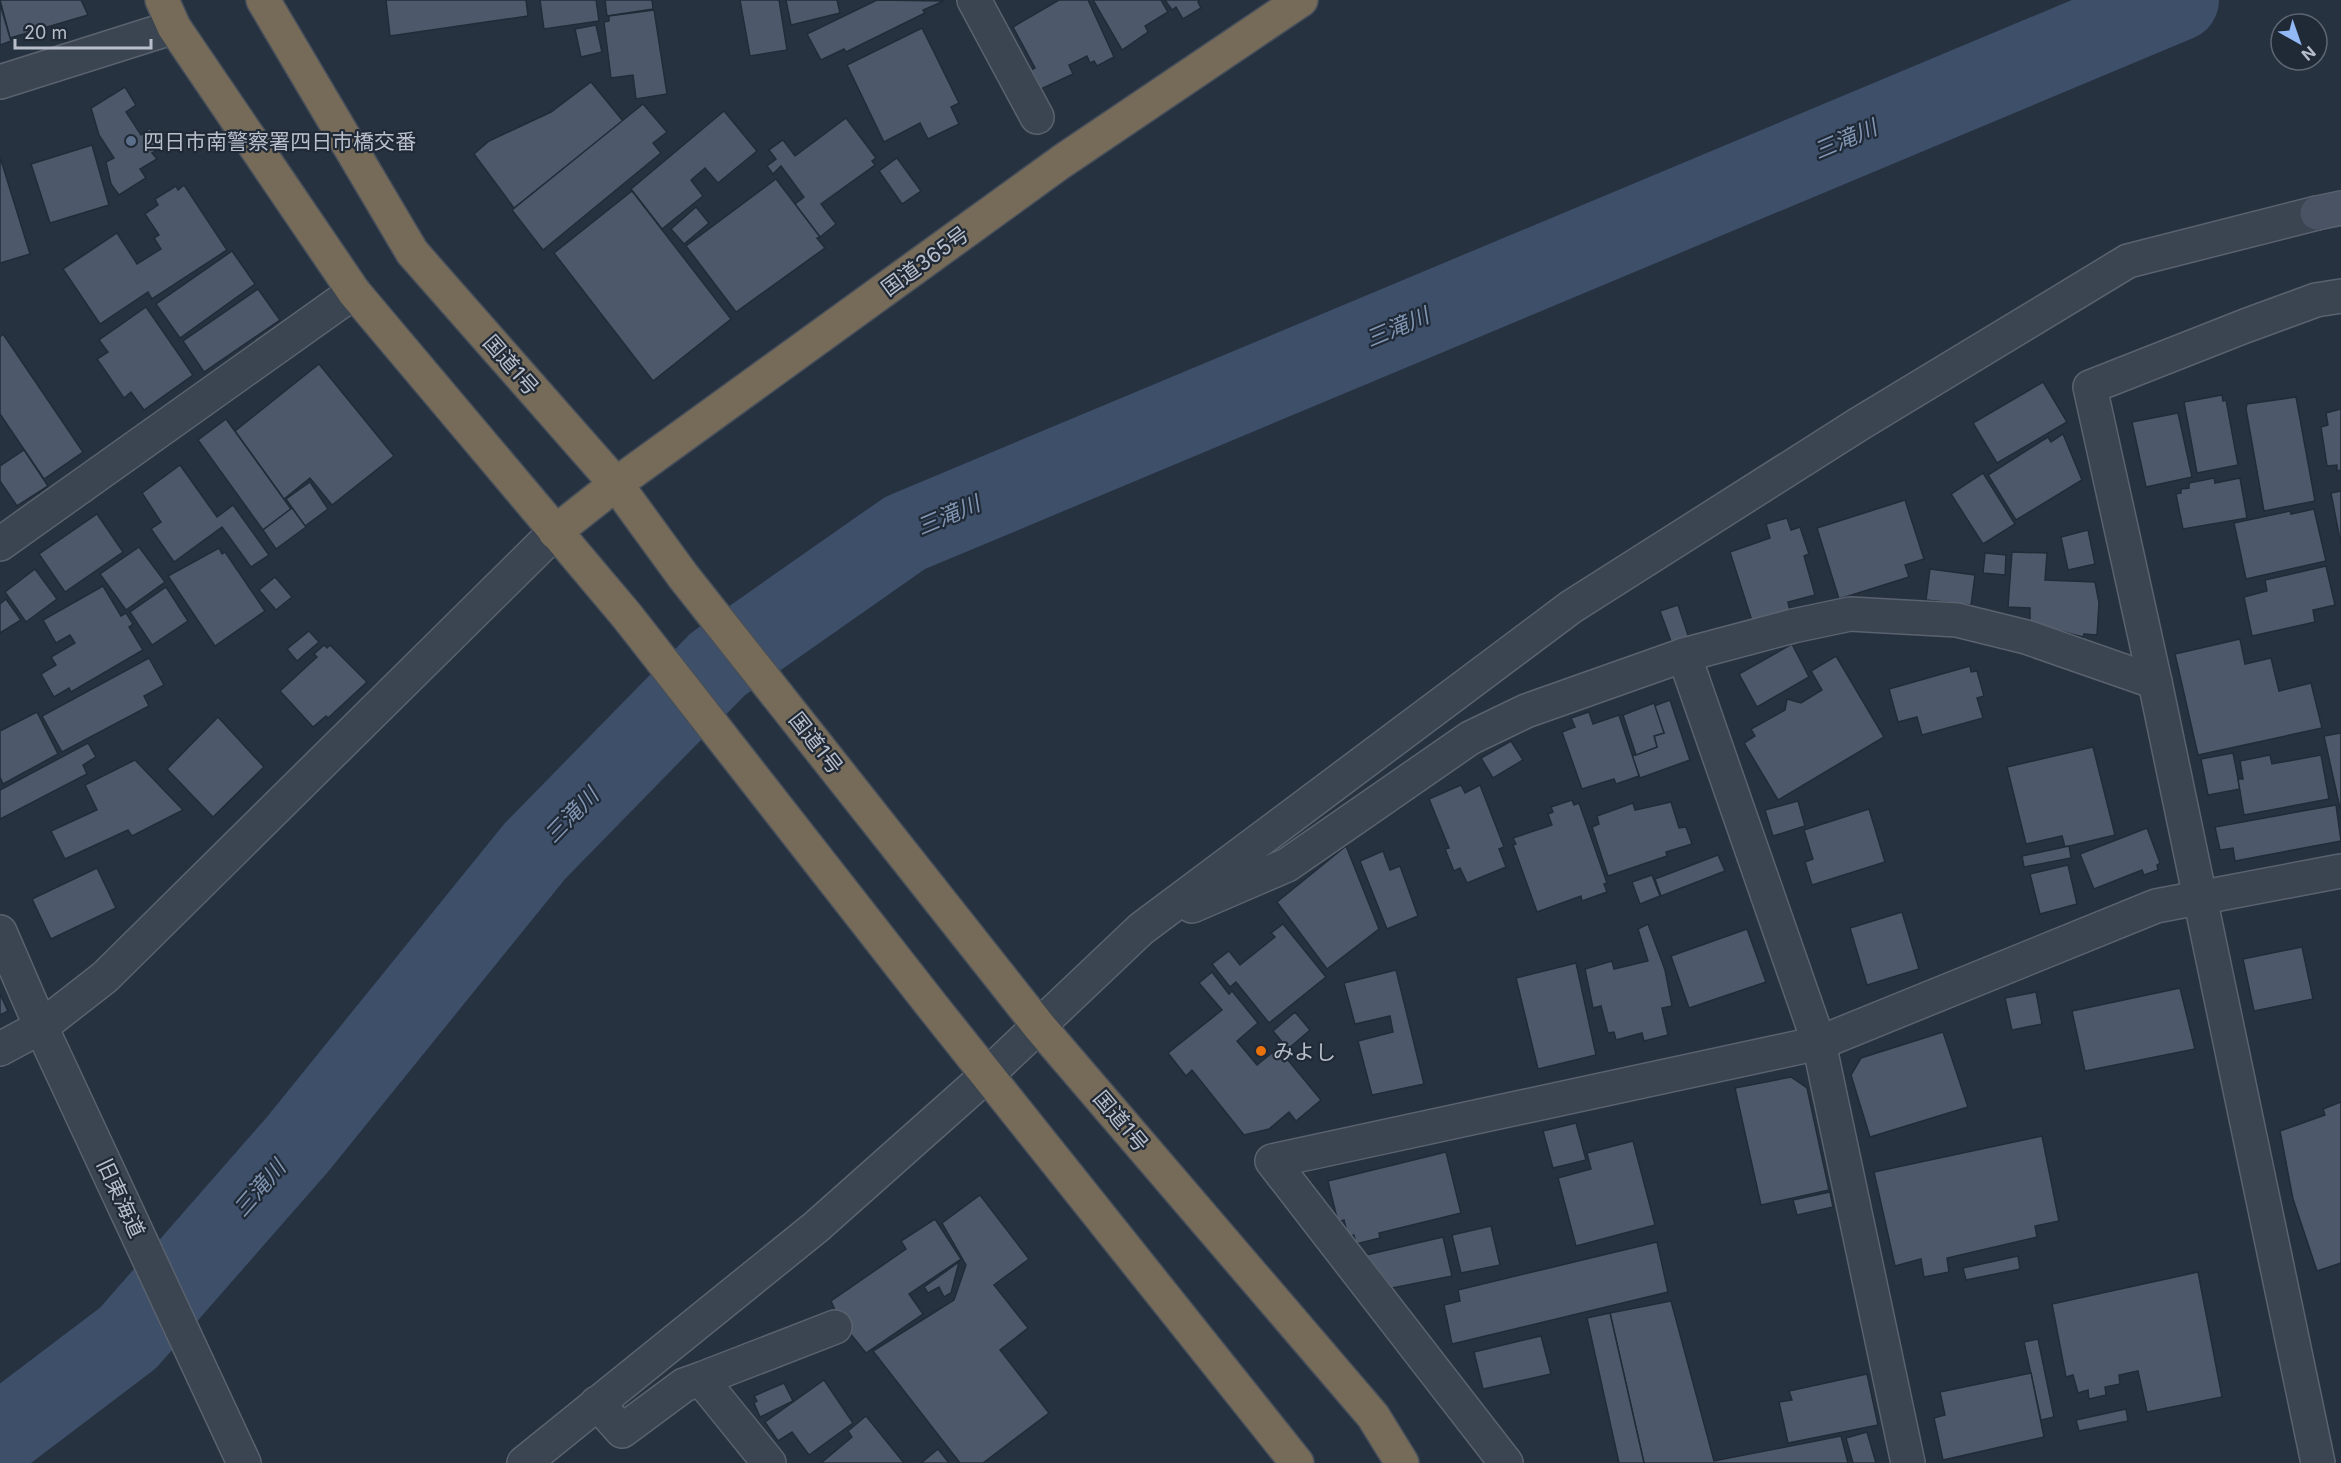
<svg xmlns="http://www.w3.org/2000/svg" width="2341" height="1463" viewBox="0 0 2341 1463" font-family="Inter,'Noto Sans JP',sans-serif">
  <style>
    .lines { fill: none; stroke-linecap: round; stroke-linejoin: round }
    .river { stroke: #3d4f69; stroke-width: 82 }
    .building { fill: #4d596a; stroke: #222b38; stroke-width: 1.5 }
    .street-casing { stroke: #59626e; stroke-width: 36 }
    .secondary-casing { stroke: #59626e; stroke-width: 36 }
    .highway-casing { stroke: #464f5b; stroke-width: 36 }
    .street { stroke: #3b4451; stroke-width: 33 }
    .secondary { stroke: #495364; stroke-width: 33 }
    .highway { stroke: #766b58; stroke-width: 33 }
    .service-dot { fill: #5c6f8a; stroke: #202936; stroke-width: 2 }
    .food-dot { fill: #e8710a; stroke: #202936; stroke-width: 2 }
    .labels { text-anchor: middle; dominant-baseline: central; stroke-width: 4.5; stroke-linejoin: round; paint-order: stroke }
    .poi-label { font-size: 21px; fill: #b8bfcb; stroke: #202936; text-anchor: start }
    .street-label { font-size: 21px; fill: #b8bfcb; stroke: #202936 }
    .water-label { font-size: 22px; font-style: italic; fill: #8095b2; stroke: #202936 }
  </style>
  <rect width="100%" height="100%" fill="#273241"/>
  <g class="lines">
    <!-- river -->
    <path class="river" d="M0 1435 128 1338 297 1145 535 851 718 664 905 533 2178 0"/>
  </g>
  <!-- building -->
  <g class="building">
    <path d="M0 0H81L88 15 10 38Z"/>
    <path d="M386 0H526L528 16 390 36Z"/>
    <path d="M540 0H596L599 21 544 29Z"/>
    <path d="M605 0H652L653 9 607 16Z"/>
    <path d="M740 0H779L787 50 750 56Z"/>
    <path d="M786 0H837L840 13 791 25Z"/>
    <path d="M877 0 944 1 923 10 925 13 846 52 844 49 821 60 807 34Z"/>
    <path d="M1059 0H1088L1114 57 1097 66 1094 61 1090 63 1087 56 1069 65 1073 74 1041 89 1031 70 1035 68 1013 27Z"/>
    <path d="M1093 0H1161L1168 12 1145 26 1148 32 1122 50Z"/>
    <path d="M1165 0H1200L1198 2 1201 8 1183 19 1176 7 1172 10Z"/>
    <path d="M0 4 11 41 0 45Z"/>
    <path d="M654 10 667 94 636 99 633 75 611 78 604 22 609 21V16Z"/>
    <path d="M596 25 602 52 581 57 575 29Z"/>
    <path d="M922 28 959 103 951 107 959 124 928 139 920 123 884 142 847 65Z"/>
    <path d="M591 82 623 121 514 208 474 154 489 141 551 112Z"/>
    <path d="M125 87 136 105 126 112 141 135 150 128 162 147 152 153 157 159 140 169 146 178 119 195 111 184 106 162 114 158 99 135 91 108Z"/>
    <path d="M643 104 667 132 653 143 661 153 543 250 512 210Z"/>
    <path d="M724 111 757 151 718 183 705 168 691 180 703 196 662 229 631 189Z"/>
    <path d="M846 118 876 158 872 161 875 165 821 204 836 224 820 237 795 204 804 197 781 166 773 174 767 166 776 159 769 150 783 140 795 156Z"/>
    <path d="M92 145 109 205 50 223 31 164Z"/>
    <path d="M0 157 30 254 0 263Z"/>
    <path d="M897 158 921 191 902 204 879 171Z"/>
    <path d="M776 179 820 237 817 238 825 248 736 312 686 246Z"/>
    <path d="M184 185 227 250 152 299 148 292 100 324 63 269 117 233 137 264 161 249 154 238 159 235 145 214 158 205 155 199 176 186 178 190Z"/>
    <path d="M632 191 731 319 653 381 554 253Z"/>
    <path d="M696 207 709 223 684 244 671 229Z"/>
    <path d="M232 251 255 284 180 338 156 304Z"/>
    <path d="M258 289 280 320 204 372 183 341Z"/>
    <path d="M146 307 193 375 144 410 131 392 124 398 97 359 108 352 99 340Z"/>
    <path d="M3 334 83 452 44 479 0 414V337Z"/>
    <path d="M319 364 394 456 332 505 310 478 284 499 235 431Z"/>
    <path d="M2043 382 2067 422 1997 463 1973 423Z"/>
    <path d="M2222 395 2223 401 2226 400 2238 465 2197 473 2184 402Z"/>
    <path d="M2296 397 2315 501 2264 511 2246 409 2247 404Z"/>
    <path d="M2341 409V470L2337 471V465L2327 466 2321 427 2328 425 2326 413Z"/>
    <path d="M2178 413 2192 477 2146 487 2132 422Z"/>
    <path d="M226 419 291 509 263 530 198 440Z"/>
    <path d="M2063 434 2082 480 2016 520 1988 475 2048 437 2051 442Z"/>
    <path d="M24 450 48 486 17 506 0 481V466Z"/>
    <path d="M180 465 217 517 233 505 269 555 251 567 222 527 174 562 151 529 161 522 142 493Z"/>
    <path d="M1983 473 2015 524 1983 544 1951 494Z"/>
    <path d="M2214 478 2215 483 2240 478 2247 518 2183 529 2176 494 2181 493V489L2189 488V483Z"/>
    <path d="M310 482 328 509 305 526 286 499Z"/>
    <path d="M2341 491V545L2331 493Z"/>
    <path d="M1905 500 1924 559 1905 565 1909 577 1839 599 1817 528Z"/>
    <path d="M292 508 306 527 276 549 263 530Z"/>
    <path d="M2314 509 2326 561 2246 579 2234 523 2290 511 2291 514Z"/>
    <path d="M97 514 123 552 65 592 39 554Z"/>
    <path d="M1787 518 1791 530 1800 527 1809 554 1804 556 1815 595 1788 602 1790 611 1752 621 1730 552 1770 538 1766 524Z"/>
    <path d="M2088 530 2095 564 2068 570 2061 537Z"/>
    <path d="M139 547 165 582 126 610 100 574Z"/>
    <path d="M219 548 222 554 225 552 265 611 215 646 168 576Z"/>
    <path d="M2012 552 2047 553 2045 580 2095 582 2099 603 2097 635 2084 634 2083 637 2030 623V608L2008 607Z"/>
    <path d="M1985 553 2006 555 2005 575 1983 573Z"/>
    <path d="M2326 566 2335 605 2313 610 2315 622 2252 636 2244 597 2267 591 2265 580Z"/>
    <path d="M35 569 57 599 26 622 5 592Z"/>
    <path d="M1930 569 1975 575 1971 605 1926 600Z"/>
    <path d="M275 577 292 597 276 610 259 590Z"/>
    <path d="M103 586 121 616 126 613 133 624 129 627 143 650 71 692 69 688 54 697 41 674 56 665 51 657 75 643 70 635 56 643 43 620Z"/>
    <path d="M166 587 188 621 152 645 130 612Z"/>
    <path d="M6 599 21 620 0 633V604Z"/>
    <path d="M1678 605 1689 638 1672 644 1660 611Z"/>
    <path d="M309 631 319 642 297 661 287 649Z"/>
    <path d="M2240 639 2245 664 2271 658 2279 691 2311 683 2322 728 2198 755 2175 654Z"/>
    <path d="M1792 644 1809 677 1757 707 1739 674Z"/>
    <path d="M324 645 327 648 330 645 367 682 328 718 326 716 313 727 280 691 317 657 314 654Z"/>
    <path d="M1836 656 1884 737 1778 800 1744 743 1755 736 1751 729 1785 710 1787 699 1801 703 1822 690 1811 671Z"/>
    <path d="M149 658 164 685 144 696 149 706 62 752 42 716Z"/>
    <path d="M1970 666 1971 672 1977 671 1984 696 1977 698 1983 718 1922 735 1917 717 1898 722 1889 689Z"/>
    <path d="M1670 700 1690 760 1640 778 1632 756 1657 747 1654 736 1664 733 1654 706Z"/>
    <path d="M1654 703 1664 733 1654 736 1657 747 1636 755 1623 715Z"/>
    <path d="M37 712 58 754 3 784 0 777V731Z"/>
    <path d="M1589 712 1593 724 1619 715 1639 776 1616 784 1614 779 1582 789 1562 732 1575 727 1571 718Z"/>
    <path d="M218 717 264 767 213 817 167 769Z"/>
    <path d="M2341 733V808H2340L2324 736Z"/>
    <path d="M1511 741 1523 760 1493 778 1481 758Z"/>
    <path d="M88 743 96 757 83 765 87 774 0 819V790Z"/>
    <path d="M2093 747 2115 835 2065 847 2062 836 2026 844 2007 767Z"/>
    <path d="M2233 753 2240 789 2208 795 2201 759Z"/>
    <path d="M2270 755 2272 764 2321 755 2329 799 2244 815 2238 779H2243L2240 761Z"/>
    <path d="M135 760 183 810 132 836 128 830 65 859 51 831 97 810 85 785Z"/>
    <path d="M1461 785 1465 793 1480 785 1504 847 1499 849 1506 867 1467 883 1460 868 1454 871 1445 849 1449 848 1429 799Z"/>
    <path d="M1572 800 1574 805 1579 803 1607 883 1604 884 1607 892 1582 901 1581 896 1537 912 1513 845 1516 844 1513 838 1552 825 1548 814 1553 812 1551 807Z"/>
    <path d="M1798 801 1805 826 1773 836 1765 810Z"/>
    <path d="M1671 802 1679 828 1686 827 1692 844 1666 852 1667 856 1608 876 1592 827 1599 824 1597 816 1633 803 1635 810Z"/>
    <path d="M2336 805 2341 841 2235 861 2233 848 2220 850 2215 827Z"/>
    <path d="M1869 809 1885 862 1812 885 1805 862 1813 859 1804 830Z"/>
    <path d="M2147 828 2160 863 2157 865 2158 870 2144 875 2142 870 2094 889 2080 854Z"/>
    <path d="M1346 846 1379 929 1327 969 1277 902Z"/>
    <path d="M2069 846 2071 858 2024 867 2022 856Z"/>
    <path d="M1383 851 1390 870 1400 866 1418 916 1387 929 1360 861Z"/>
    <path d="M1718 855 1725 871 1661 896 1655 879Z"/>
    <path d="M2068 865 2077 904 2040 914 2030 874Z"/>
    <path d="M97 868 116 908 51 939 32 899Z"/>
    <path d="M1652 875 1660 896 1640 904 1632 882Z"/>
    <path d="M1902 912 1919 969 1867 985 1850 928Z"/>
    <path d="M1283 924 1326 977 1269 1023 1236 982 1230 987 1212 964 1229 951 1240 965 1275 937 1271 933Z"/>
    <path d="M1648 924 1665 970 1672 1006 1662 1008 1668 1035 1644 1041 1642 1033 1616 1040 1614 1032 1608 1033 1601 1006 1593 1008 1585 969 1612 961 1614 969 1648 961 1638 929Z"/>
    <path d="M1747 929 1766 982 1689 1008 1671 956Z"/>
    <path d="M2302 947 2313 999 2254 1011 2243 959Z"/>
    <path d="M1576 963 1596 1055 1538 1069 1516 978Z"/>
    <path d="M1396 970 1424 1084 1372 1095 1358 1041 1393 1032 1390 1016 1355 1024 1344 983Z"/>
    <path d="M1212 972 1229 994 1232 991 1258 1023 1237 1041 1257 1065 1278 1048 1321 1100 1296 1121 1289 1112 1269 1129 1244 1135 1192 1070 1186 1076 1168 1053 1222 1010 1199 983Z"/>
    <path d="M2180 988 2195 1049 2085 1071 2072 1011Z"/>
    <path d="M2036 992 2042 1024 2012 1030 2005 998Z"/>
    <path d="M0 994 8 1011 0 1015Z"/>
    <path d="M1295 1012 1310 1030 1288 1049 1273 1031Z"/>
    <path d="M1943 1032 1968 1107 1870 1137 1851 1075 1861 1058Z"/>
    <path d="M1791 1077 1807 1088 1829 1190 1761 1205 1735 1088Z"/>
    <path d="M2341 1102V1263L2317 1271 2293 1199 2280 1131 2325 1115 2323 1109Z"/>
    <path d="M1576 1123 1586 1160 1553 1168 1543 1131Z"/>
    <path d="M2042 1136 2059 1221 2035 1226 2037 1237 1947 1258 1949 1272 1924 1277 1921 1259 1895 1266 1874 1172Z"/>
    <path d="M1633 1141 1655 1225 1576 1246 1558 1178 1591 1169 1587 1153Z"/>
    <path d="M1446 1152 1461 1213 1379 1233 1380 1238 1356 1244 1354 1235 1348 1236 1344 1220 1338 1222 1328 1181Z"/>
    <path d="M1830 1192 1833 1207 1797 1215 1793 1200Z"/>
    <path d="M980 1195 1029 1259 994 1285 1028 1328 1000 1350 1049 1413 983 1463H960L873 1351 954 1300 966 1265 942 1223Z"/>
    <path d="M935 1219 961 1259 909 1294 923 1314 866 1353 840 1321 831 1301 906 1249 901 1241Z"/>
    <path d="M1491 1226 1500 1265 1461 1273 1452 1235Z"/>
    <path d="M1443 1237 1452 1276 1392 1288 1366 1255Z"/>
    <path d="M1657 1242 1668 1292 1452 1344 1444 1305 1460 1301 1458 1290Z"/>
    <path d="M2018 1256 2020 1269 1966 1280 1963 1268Z"/>
    <path d="M959 1262 951 1293 944 1297 939 1287 928 1293 924 1287Z"/>
    <path d="M2198 1272 2222 1397 2147 1412 2138 1371 2119 1375 2120 1384 2105 1387 2106 1395 2089 1399 2088 1390 2078 1393 2073 1375 2066 1377 2052 1304Z"/>
    <path d="M1671 1301 1714 1461 1841 1436 1848 1463H1644L1610 1313Z"/>
    <path d="M1610 1313 1644 1463H1619L1587 1318Z"/>
    <path d="M1541 1336 1551 1374 1483 1389 1474 1352Z"/>
    <path d="M2038 1339 2054 1417 2041 1420 2024 1342Z"/>
    <path d="M2031 1373 2044 1437 1943 1460 1934 1418 1945 1415 1940 1392Z"/>
    <path d="M1867 1374 1878 1425 1788 1443 1779 1402 1792 1400 1789 1391Z"/>
    <path d="M824 1380 853 1423 809 1455 792 1432 778 1441 765 1422Z"/>
    <path d="M784 1383 793 1401 760 1417 754 1403 757 1401 754 1396Z"/>
    <path d="M2126 1409 2128 1421 2079 1431 2076 1420Z"/>
    <path d="M866 1416 904 1463H821L852 1437 848 1431Z"/>
    <path d="M1867 1432 1876 1463H1853L1846 1438Z"/>
    <path d="M938 1449 949 1463H921Z"/>
  </g>
  <g class="lines">
    <!-- street casing -->
    <g class="street-casing">
      <g id="street">
        <path d="M974 0 1037 117"/>
        <path d="M0 82 174 27"/>
        <path d="M0 544 354 292"/>
        <path d="M1684 655 1819 1043 1908 1463"/>
        <path d="M1192 906 1287 865 1470 738 1526 711 1684 655 1793 626 1850 614 1957 620 2026 637 2155 682"/>
        <path d="M0 932 41 1027 244 1463"/>
        <path d="M0 1049 41 1027 105 977 555 532"/>
        <path d="M701 1379 835 1327"/>
        <path d="M597 1403 622 1431 684 1385 701 1379 769 1463"/>
        <path d="M524 1463 816 1227 987 1075 1141 929 1571 607 1859 424 2128 261 2317 213"/>
        <path d="M1506 1463 1272 1161 1819 1043 2156 906 2341 871"/>
        <path d="M2318 1463 2155 682 2090 387 2245 326 2316 300 2341 296"/>
      </g>
    </g>
    <!-- secondary casing -->
    <g class="secondary-casing">
      <path id="secondary" d="M2317 213 2341 208"/>
    </g>
    <!-- highway casing -->
    <g class="highway-casing">
      <g id="highway">
        <path d="M162 0 174 27 354 292 627 616 933 1007 1297 1463"/>
        <path d="M263 0 412 252 616 484 683 576 1039 1026 1373 1416 1402 1463"/>
        <path d="M555 532 616 484 1061 162 1301 0"/>
      </g>
    </g>
    <!-- street -->
    <use href="#street" class="street"/>
    <!-- secondary -->
    <use href="#secondary" class="secondary"/>
    <!-- highway -->
    <use href="#highway" class="highway"/>
  </g>
  <!-- markers -->
  <circle class="service-dot" cx="131" cy="141" r="6"/>
  <circle class="food-dot" cx="1261" cy="1051" r="6"/>
  <g class="labels">
    <!-- poi labels -->
    <g class="poi-label">
      <text x="143" y="141">四日市南警察署四日市橋交番</text>
      <text x="1273" y="1051">みよし</text>
    </g>
    <!-- street labels -->
    <g class="street-label">
      <text transform="translate(925 261) rotate(-36)">国道365号</text>
      <text transform="translate(511 365) rotate(49)">国道1号</text>
      <text transform="translate(816 743) rotate(52)">国道1号</text>
      <text transform="translate(1121 1121) rotate(50)">国道1号</text>
      <text transform="translate(121 1198) rotate(65)">旧東海道</text>
    </g>
    <!-- water labels -->
    <g class="water-label">
      <text transform="translate(1845 139) rotate(-23)">三滝川</text>
      <text transform="translate(1397 327) rotate(-23)">三滝川</text>
      <text transform="translate(948 515) rotate(-23)">三滝川</text>
      <text transform="translate(571 815) rotate(-46)">三滝川</text>
      <text transform="translate(259 1188) rotate(-49)">三滝川</text>
    </g>
  </g>
  <!-- north arrow -->
  <g transform="translate(2299 42) rotate(140)"><circle r="28" fill="#202936" stroke="#5d6572" stroke-width="1.5"/>
  <path d="M0-4.5L10 22L0 15L-10 22Z" fill="#92b8f6"/>
  <text y="-9" font-size="16" font-weight="bold" text-anchor="middle" fill="#b8bfcb">N</text>
  </g>
  <!-- scale -->
  <path d="M15 39v9h136v-9" fill="none" stroke="#b8bfcb" stroke-width="3"/>
  <text x="24" y="39" font-size="18" fill="#b8bfcb" stroke="#202936" stroke-width="4.5" paint-order="stroke">20 m</text>
</svg>
